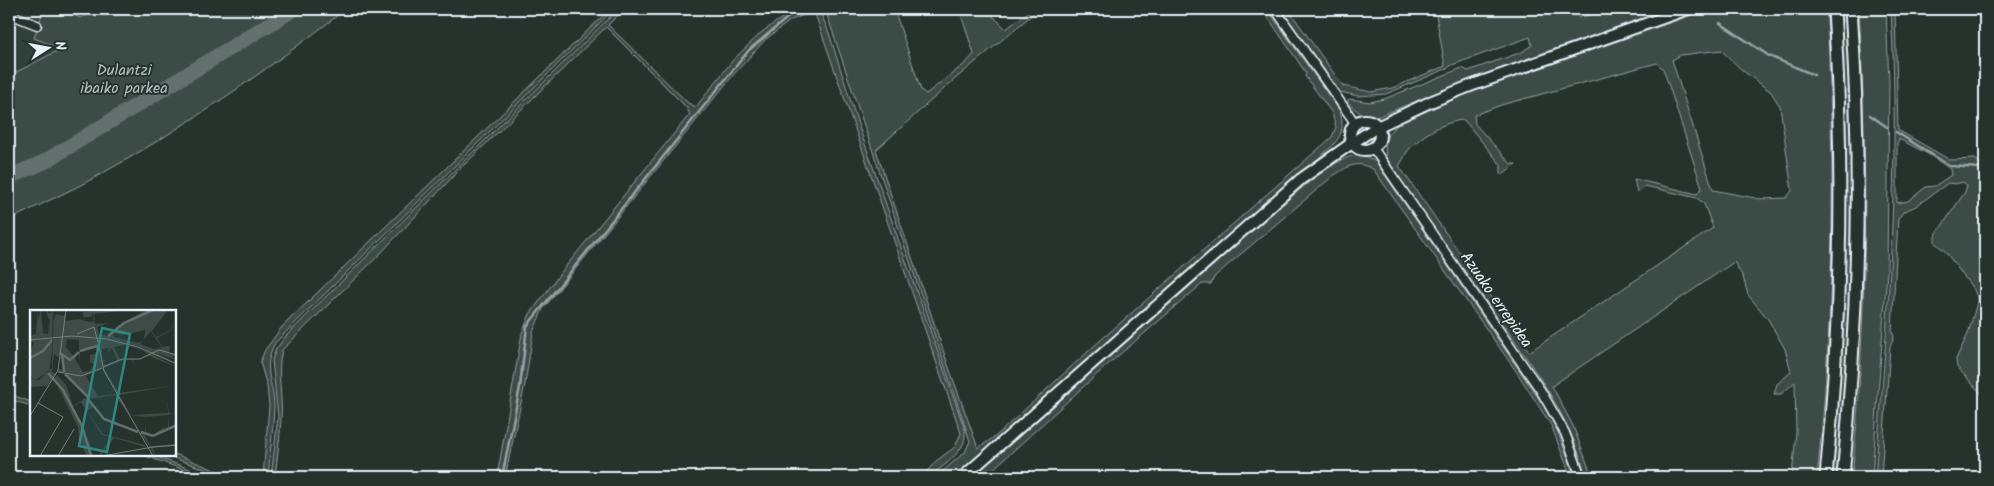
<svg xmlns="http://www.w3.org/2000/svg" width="1994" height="486" viewBox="0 0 1994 486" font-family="Kalam,sans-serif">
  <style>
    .built { fill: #333f3a }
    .green { fill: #3e4b47; stroke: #939ea0; fill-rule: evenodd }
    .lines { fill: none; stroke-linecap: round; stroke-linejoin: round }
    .stream { stroke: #98a3a5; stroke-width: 2.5 }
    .river { stroke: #636f6d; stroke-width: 15 }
    .minor-casing { stroke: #e8f1f8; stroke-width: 11 }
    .major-casing { stroke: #e8f1f8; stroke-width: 14 }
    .highway-casing { stroke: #e8f1f8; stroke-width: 15 }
    .minor { stroke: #26332d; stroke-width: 8 }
    .major { stroke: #26332d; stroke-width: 10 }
    .highway { stroke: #26332d; stroke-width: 11 }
    .labels { text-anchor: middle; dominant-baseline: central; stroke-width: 4; stroke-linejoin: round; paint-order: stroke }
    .park-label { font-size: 16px; fill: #b5bfc3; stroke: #26332d }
    .street-label { font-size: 16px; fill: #e8f1f8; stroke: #26332d }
    .inset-river { fill: none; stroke: #636f6d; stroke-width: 2.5 }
    .inset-road { fill: none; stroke: #747f7e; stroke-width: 1 }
    .view { fill: #308883; fill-opacity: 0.15; stroke: #308883; stroke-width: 2.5 }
    .inset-edge { fill: none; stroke: #e8f1f8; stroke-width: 2.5 }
  </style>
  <rect width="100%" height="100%" fill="#26332d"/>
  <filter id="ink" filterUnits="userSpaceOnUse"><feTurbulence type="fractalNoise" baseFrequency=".02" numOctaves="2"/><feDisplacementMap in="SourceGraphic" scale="10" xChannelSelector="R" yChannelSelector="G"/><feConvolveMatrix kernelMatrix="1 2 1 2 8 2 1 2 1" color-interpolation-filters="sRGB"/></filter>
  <g filter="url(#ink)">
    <!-- built -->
    <g class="built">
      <path d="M9 9H44L34 38 61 49 9 76Z"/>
      <path d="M58 9H98L81 18Z"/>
    </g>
    <!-- green -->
    <g class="green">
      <path d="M44 9H58L81 18 98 9H346C266 71 183 129 94 178 66 193 37 206 9 220V76L61 49 34 38Z"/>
      <path d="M610 9H614L275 343C261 369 274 382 274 407 273 431 270 454 268 477H263L269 406 267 386 260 362 265 350 282 327Z"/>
      <path d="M618 9H624L608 25 688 103 696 107 733 60 762 32 795 9H819L829 33 858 124 965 430C965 435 965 439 964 442 960 454 934 477 922 477L936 461 955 447 961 433 814 11 791 20 765 40 734 74 543 309 533 332 525 384 505 477H497L522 333 530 314 562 271 690 114 686 107 606 27 461 168 378 256 282 350C276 374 283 395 281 419 280 438 277 458 275 477H271L278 417 272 360 276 349 286 336Z"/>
      <path d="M825 9H894L921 90 926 94 966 63 974 54 959 9H986L1006 29 1032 9H1039L955 79 876 150 948 365 978 448 996 436 1094 346 1332 137 1336 127 1332 113 1305 76 1306 73 1262 9H1267L1340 111C1344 127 1343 136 1330 148L955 477H936L965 452 970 441Z"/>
      <path d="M1281 9H1288L1343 86 1371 92 1392 88 1445 66 1435 9H1575L1579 18 1592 14 1590 9H1668L1473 78 1377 117C1363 116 1356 112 1347 101L1349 99 1370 102 1384 99 1462 68 1468 71 1522 52 1532 45 1530 37 1452 65 1446 69 1386 94 1358 96 1340 92Z"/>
      <path d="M1709 9H1826C1829 36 1829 64 1830 92 1835 220 1831 350 1817 477H1792L1796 432 1795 382 1781 394H1774L1777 384 1791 372 1785 349 1768 319 1748 295 1743 277 1734 262 1552 386 1573 426 1590 471 1592 477H1586C1572 421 1537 372 1503 325 1464 270 1422 215 1386 157L1385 146 1388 133 1400 123 1461 96ZM1721 50 1742 70 1771 92 1780 106 1792 191 1786 198 1760 199 1713 190 1672 60 1681 55ZM1657 63 1663 69 1668 83 1702 188 1697 194 1634 179 1637 192 1645 186 1697 198 1704 204 1713 228 1529 352 1399 166C1402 162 1404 157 1407 152 1418 137 1444 121 1464 120L1501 165V175L1516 164H1511L1475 124 1474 115 1501 105Z"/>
      <path d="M1839 9H1846V20C1850 98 1853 176 1851 254 1850 329 1845 403 1837 477H1831Z"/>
      <path d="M1859 9H1886L1889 82 1887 272 1872 477H1852C1867 322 1868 164 1859 9Z"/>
      <path d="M1891 9H1895L1898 130 1950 160 1975 159 1985 167V176L1983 175 1982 178 1985 184V398L1957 367 1956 359 1968 334 1978 299 1974 290 1945 251 1935 243V236L1965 192 1967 185 1963 182 1955 184 1948 183 1916 206 1904 211 1898 219 1892 331 1894 337 1890 347 1881 477H1875C1888 321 1900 165 1891 9ZM1899 139 1928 154 1950 169 1951 175 1935 186 1926 187 1908 201 1897 203V143Z"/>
      <path d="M1359 154 1367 157 1376 162 1543 405 1557 430 1575 477H1571L1551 425 1516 371 1373 169C1355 160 1349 166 1333 176L1215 276 1211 284H1202L1105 367 991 471 990 477H973L1290 198C1310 182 1333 160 1359 154Z"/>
      <path d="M9 394 31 402V406L9 399Z"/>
      <path d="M175 454 232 477H221L205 469 165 455Z"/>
      <path d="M143 455H152L211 477H204Z"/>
    </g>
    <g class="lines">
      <!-- stream -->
      <g class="stream">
        <path d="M1720 23 1769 56 1814 75"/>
        <path d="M1870 115 1887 127"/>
        <path d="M1896 132 1950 166 1980 168 1985 171"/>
        <path d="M502 477 520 387 527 326 749 50 793 13 803 9"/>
      </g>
      <!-- river -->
      <path class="river" d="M9 177 44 162 294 9"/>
      <!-- minor casing -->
      <g class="minor-casing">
        <g id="minor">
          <path d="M1275 9 1355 123"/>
          <path d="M9 14 37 25"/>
          <path d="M1373 148 1541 391 1565 433 1581 477"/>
        </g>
      </g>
      <!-- major casing -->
      <g class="major-casing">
        <g id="major">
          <circle cx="1365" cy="135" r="15"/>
          <path d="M963 477 1301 179 1352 143 1377 127 1430 102 1470 86 1688 9"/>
        </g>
      </g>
      <!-- highway casing -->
      <g class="highway-casing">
        <g id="highway">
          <path d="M1826 477C1841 322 1844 164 1834 9"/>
          <path d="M1843 477C1858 322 1862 164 1851 9"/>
        </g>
      </g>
      <!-- minor -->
      <use href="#minor" class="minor"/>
      <!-- major -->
      <use href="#major" class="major"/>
      <!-- highway -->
      <use href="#highway" class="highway"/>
    </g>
  </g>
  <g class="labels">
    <!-- park labels -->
    <g class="park-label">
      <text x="124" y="70">Dulantzi<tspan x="124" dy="18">ibaiko parkea</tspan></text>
    </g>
    <!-- street labels -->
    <g class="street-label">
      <text transform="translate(1496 300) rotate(55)">Azuako errepidea</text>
    </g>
  </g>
  <!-- overview -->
  <g transform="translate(30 310)">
    <rect width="146" height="146" fill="#26332d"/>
    <path d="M8 0V9L11 0 13 23 18 24 20 10 12 0 18 7 16 0 20 4 23 0 22 42 19 62 5 70 0 66V43L4 32H0V26L6 24ZM24 0V9L26 4 34 6 36 0 35 11 49 9 59 12 64 11 63 3 61 7H53V2L98 0 64 4 65 14 79 13 67 17 69 24 78 26 86 17 116 0H138L122 21 126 27 139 21 146 11 140 21 127 28 132 37 140 34 133 37 140 36 139 42 146 45 142 47 146 50 127 43 146 53 109 37 84 30 121 43 146 54 124 45 146 57 119 46 103 50 106 59 102 50 96 49 74 58 89 83 146 75 89 85 101 105 138 103V98L136 91 138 96 139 103H146L139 104V117L146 115 135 118 131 122 123 126 113 123 121 136 146 134V136L123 138 125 146 101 107 111 122 115 123V112L116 123 123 125 133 118 138 117 139 105 115 107 100 105 93 93 116 137 69 146 81 127 72 125 51 92 43 97 61 136 63 146H56L52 134H49L48 117 24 69 27 65 36 75 43 96 57 87 35 63 28 62 29 50V58L34 62 31 44 28 47 24 44 22 62 26 64 17 76 0 77V84V68L9 70 22 58ZM115 20 114 30 108 33 84 27 82 23 93 25ZM121 21 132 38 124 39 110 34ZM37 29 49 30V41L44 47 36 37ZM95 35 113 41 118 44 109 49H90L84 37ZM65 37 68 43 60 45V52L64 54 61 60 53 62 45 49 49 42 50 54V42ZM79 38 78 42 82 38 87 50 75 55 73 51 76 50H72V39ZM72 59 86 82V84L68 86 56 66ZM85 85 100 106 108 122 74 109 59 89ZM63 97 74 109 109 123 115 135 73 124 57 101ZM84 128 112 136 115 137 70 146Z" fill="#3e4b47" fill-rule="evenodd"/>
    <path class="inset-river" d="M78 26 94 13 123 0M50 41 67 36M30 43 40 50 49 42M32 44 34 62M0 48 13 41 22 30M18 63 33 80 52 116 61 146M35 64 58 87M58 89 74 109 108 122M111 122 123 126 147 115"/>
    <path class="inset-road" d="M47 24 64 17 69 36M0 30 42 26 77 29 108 37 147 54M69 36 74 61 123 146M73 57 92 49H110L129 40 147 45M28 62 51 66 72 58M8 93 28 60 36 0M8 93 33 107M0 106 8 93M123 137 147 135M10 146 33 107M28 146 44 119M72 146 123 137"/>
    <path class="view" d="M72 18 100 24 77 142 49 136Z"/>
    <rect width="146" height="146" class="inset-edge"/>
  </g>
  <!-- margin -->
  <rect width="1994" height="486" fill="none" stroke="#26332d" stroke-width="30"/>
  <rect x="15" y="15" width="1964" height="456" fill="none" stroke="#e8f1f8" stroke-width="2" filter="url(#ink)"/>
  <!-- north arrow -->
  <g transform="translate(48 48) rotate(79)" stroke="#26332d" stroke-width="4" paint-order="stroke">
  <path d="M0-4L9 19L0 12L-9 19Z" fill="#e8f1f8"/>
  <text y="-8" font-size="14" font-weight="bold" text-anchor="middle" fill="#e8f1f8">N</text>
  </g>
</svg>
